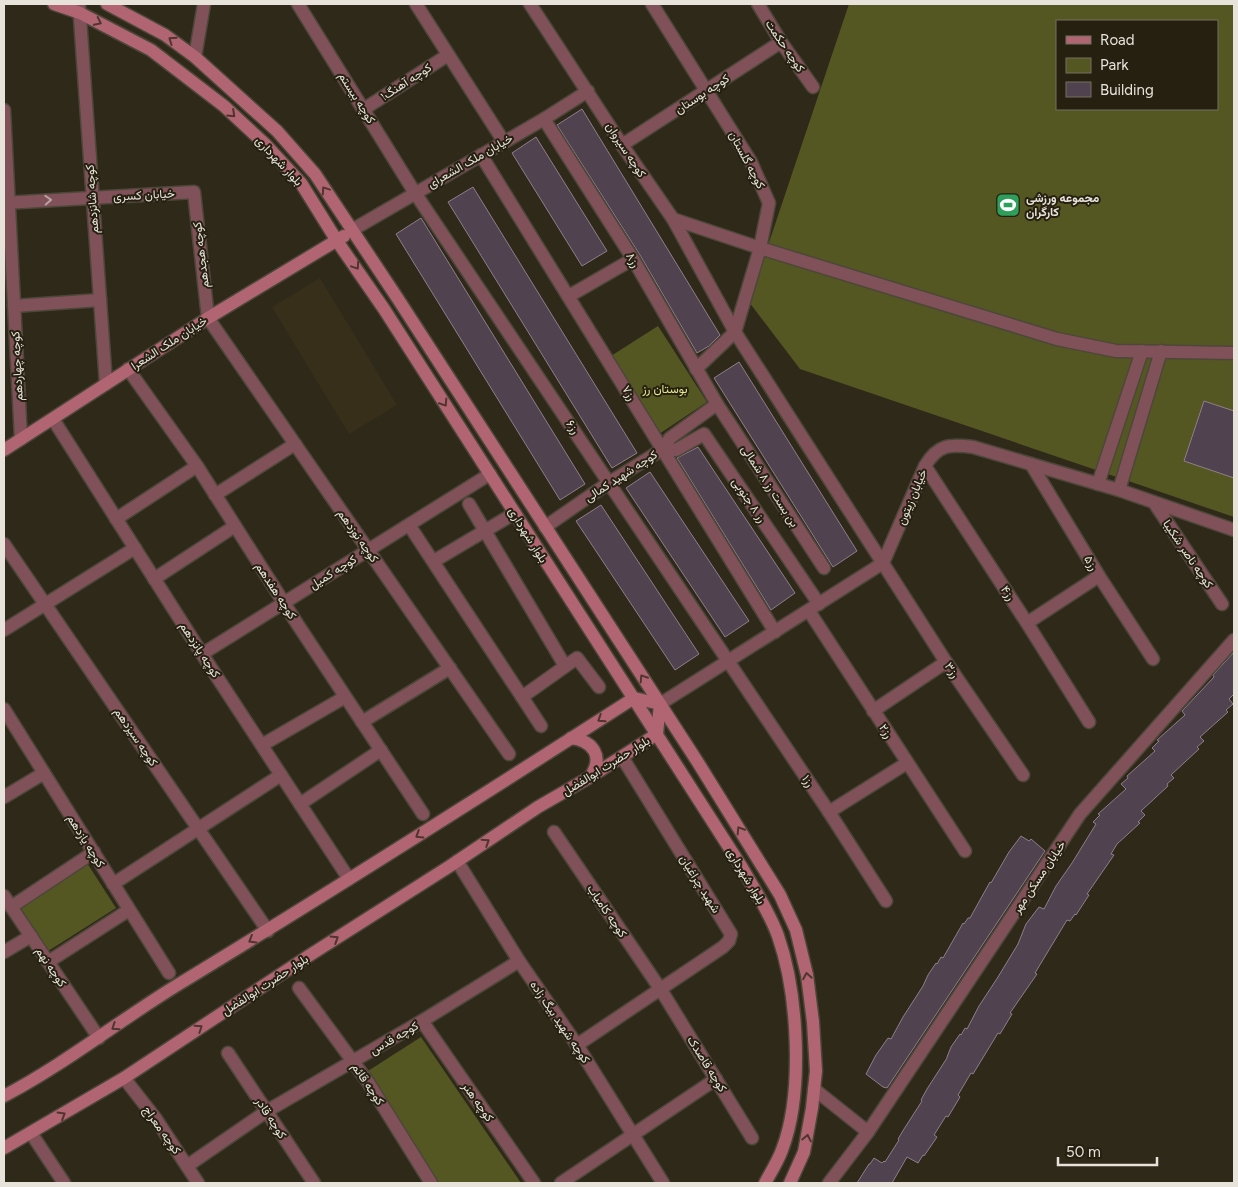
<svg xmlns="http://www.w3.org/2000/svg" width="1238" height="1187" viewBox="0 0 1238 1187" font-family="Figtree,Vazirmatn,sans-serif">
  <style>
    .built { fill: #372f19 }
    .green { fill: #555723; fill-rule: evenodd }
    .building { fill: #50424e; stroke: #8e7e8b }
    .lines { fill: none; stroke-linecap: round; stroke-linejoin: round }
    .street-casing { stroke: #4c4739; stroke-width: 15 }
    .secondary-casing { stroke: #4c4739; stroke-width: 15 }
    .street { stroke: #815159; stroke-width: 12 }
    .secondary { stroke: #b16573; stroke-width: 12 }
    .oneway { stroke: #50352e }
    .oneway2 { stroke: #b9a1a0 }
    .labels { text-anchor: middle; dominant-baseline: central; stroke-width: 4; stroke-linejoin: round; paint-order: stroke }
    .street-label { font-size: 12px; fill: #e7e3da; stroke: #262011 }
    .poi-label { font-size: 12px; font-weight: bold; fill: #e7e3da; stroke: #262011; text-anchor: start }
    .park-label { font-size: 12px; fill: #e4e98d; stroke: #262011 }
  </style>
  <rect width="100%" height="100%" fill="#2f291a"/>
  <!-- built -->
  <path class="built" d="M320 278 397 405 349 434 272 307Z"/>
  <!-- green -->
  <g class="green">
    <path d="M849 4H1234V517L800 369 749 302ZM1057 21H1217V109H1057Z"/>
    <path d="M658 326 707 402 659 434 611 356Z"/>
    <path d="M87 863 116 908 45 953 17 909Z"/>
    <path d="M421 1037 521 1183H439L368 1071Z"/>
  </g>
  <!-- building -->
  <g class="building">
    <path d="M582 109 720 335 709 346 697 353 640 255 557 125Z"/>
    <path d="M536 137 607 251 582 266 512 153Z"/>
    <path d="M473 187 637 453 612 468 448 202Z"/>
    <path d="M421 218 585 484 560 500 396 234Z"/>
    <path d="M739 362 857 551 833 567 714 378Z"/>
    <path d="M1204 401 1234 411V478L1184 461Z"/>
    <path d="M698 447 795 593 771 610 677 458Z"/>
    <path d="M650 472 749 621 725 637 626 488Z"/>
    <path d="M601 505 699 654 675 670 576 521Z"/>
    <path d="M1234 652V694L1229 699 1233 704 1226 710 1228 712 1200 737 1204 741 1197 747 1199 749 1171 775 1174 778 1167 784 1168 786 1141 811 1145 815 1138 822 1140 823 1117 844 1111 854 1114 855 1087 894 1089 895 1076 915 1075 914 1070 921 1067 920 1035 973 1037 974 1010 1013 1012 1014 1000 1034 998 1033 973 1074 971 1073 958 1095 960 1097 948 1117 946 1116 934 1135 937 1137 924 1156 923 1155 918 1163 907 1157 892 1183H857L869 1164H870L874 1158 882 1163 884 1161 885 1162 899 1140 898 1139 904 1129 922 1101 921 1100 927 1089 947 1058V1057L951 1047 960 1034 961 1035 965 1028 967 1029 979 1006 998 977 1018 944 1026 924 1039 907 1044 909 1056 886 1072 863 1096 824 1093 822 1100 815 1098 814 1126 789 1121 784 1128 778 1127 776 1155 751 1152 748 1159 741 1157 740 1185 715 1182 711 1214 677 1213 675Z"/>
    <path d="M1021 836 1029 841 1031 839 1045 851 887 1088 883 1087 866 1074 876 1055 888 1038 891 1039 903 1017 923 986 928 975 936 963 937 964 941 957 943 958 963 923 964 924 968 918H970L990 882 991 883 1009 852Z"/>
  </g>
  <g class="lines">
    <!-- street casing -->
    <g class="street-casing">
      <g id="street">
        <path d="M79 4 106 384"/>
        <path d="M298 4 415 193 829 812 886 901"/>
        <path d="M416 4 504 142"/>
        <path d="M530 4 622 145 673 219 760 248 1057 339 1116 351 1234 353"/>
        <path d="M652 4 751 162 769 203 760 248 735 332 696 369"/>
        <path d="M758 4 781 42 813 87"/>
        <path d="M195 57 204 4"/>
        <path d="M364 109 448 55"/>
        <path d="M4 110 21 439"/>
        <path d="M544 119 633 259 717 404 824 568"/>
        <path d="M622 145 781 42"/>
        <path d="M481 155 775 632"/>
        <path d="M4 203 194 192 208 318 509 754"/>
        <path d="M673 219 735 332 946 662 1023 775"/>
        <path d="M352 230 544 119 588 91"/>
        <path d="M569 296 633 259"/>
        <path d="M14 306 100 300"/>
        <path d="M128 369 197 466 298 625 423 814"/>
        <path d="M53 419 202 654 349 879"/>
        <path d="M663 449 676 450 704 434 819 604"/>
        <path d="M1031 464 1099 576 1153 659"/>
        <path d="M925 466 1027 623 1089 722"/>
        <path d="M1098 484 1142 351"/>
        <path d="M1119 490 1161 351"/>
        <path d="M215 495 295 444"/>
        <path d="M469 504 565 666"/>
        <path d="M1155 504 1222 604"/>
        <path d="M116 519 197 466"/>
        <path d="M409 525 522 697 577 658 599 687"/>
        <path d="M545 527 610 482 663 449 670 438 717 404"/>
        <path d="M4 544 268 931"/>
        <path d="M434 561 515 513"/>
        <path d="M154 579 235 526"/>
        <path d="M809 611 965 851"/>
        <path d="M1027 623 1099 576"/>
        <path d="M4 630 135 548"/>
        <path d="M202 654 490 474"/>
        <path d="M522 697 541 726"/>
        <path d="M660 704 883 563 925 466C938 444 950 444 973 447L1119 490 1234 530"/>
        <path d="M4 709 169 973"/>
        <path d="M873 711 946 662"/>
        <path d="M362 722 450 668"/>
        <path d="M262 745 345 697"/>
        <path d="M4 797 44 773"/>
        <path d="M300 804 381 750"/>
        <path d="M829 812 907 763"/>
        <path d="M554 832 661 990 752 1138"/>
        <path d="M457 861 519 961 577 1045 663 1183"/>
        <path d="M113 884 281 775"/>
        <path d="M4 896 99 1038"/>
        <path d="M11 907 94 852"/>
        <path d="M4 952 31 936"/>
        <path d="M48 962 129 910"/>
        <path d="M299 988 368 1082 431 1183"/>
        <path d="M422 1021 534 1183"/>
        <path d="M577 1045 723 947 729 941 731 934 622 757"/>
        <path d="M228 1053 314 1183"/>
        <path d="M124 1078 156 1119 198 1183"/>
        <path d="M814 1089 868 1132 1080 814 1234 640"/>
        <path d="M31 1133 64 1183"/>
        <path d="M187 1166 267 1111 422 1021 519 961"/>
        <path d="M561 1183 716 1079"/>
        <path d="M829 1183 868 1132"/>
      </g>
    </g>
    <!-- secondary casing -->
    <g class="secondary-casing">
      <g id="secondary">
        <path d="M54 4 80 13 151 50 224 106 266 145 301 183 337 241 384 309 741 866C754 889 769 911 778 936 798 993 804 1093 782 1150 778 1161 771 1172 765 1183"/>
        <path d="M107 4 165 35 195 57 277 131 315 174 398 299 697 761 780 895 796 930 807 975 813 1022 816 1071 812 1108 804 1152 790 1183"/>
        <path d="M4 450 208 318 344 236"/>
        <path d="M571 738C594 741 604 757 590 777"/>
        <path d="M4 1096C65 1064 120 1020 179 984 332 891 483 795 634 698L660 704 657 734 590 777 538 807 450 866 310 955 124 1078 4 1148"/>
      </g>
    </g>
    <!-- street -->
    <use href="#street" class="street"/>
    <!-- secondary -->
    <use href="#secondary" class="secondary"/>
  </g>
  <!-- one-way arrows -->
  <defs><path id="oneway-chevron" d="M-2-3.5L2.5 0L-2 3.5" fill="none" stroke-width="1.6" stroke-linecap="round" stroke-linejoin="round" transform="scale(1.25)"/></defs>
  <g class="oneway">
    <use href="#oneway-chevron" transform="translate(98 22) rotate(26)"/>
    <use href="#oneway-chevron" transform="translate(172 40) rotate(-145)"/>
    <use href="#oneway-chevron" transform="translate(232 114) rotate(43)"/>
    <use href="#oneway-chevron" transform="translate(325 190) rotate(-124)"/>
    <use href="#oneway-chevron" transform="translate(356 266) rotate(56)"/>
    <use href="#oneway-chevron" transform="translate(444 403) rotate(57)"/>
    <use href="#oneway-chevron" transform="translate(643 678) rotate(-123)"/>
    <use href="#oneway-chevron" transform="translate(601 719) rotate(147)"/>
    <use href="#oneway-chevron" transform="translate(740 830) rotate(-122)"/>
    <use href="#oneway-chevron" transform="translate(419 835) rotate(148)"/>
    <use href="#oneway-chevron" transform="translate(486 842) rotate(-33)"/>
    <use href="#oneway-chevron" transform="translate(335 939) rotate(-32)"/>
    <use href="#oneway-chevron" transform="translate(252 940) rotate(149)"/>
    <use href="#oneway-chevron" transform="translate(807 976) rotate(-100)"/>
    <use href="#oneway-chevron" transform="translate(115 1027) rotate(146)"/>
    <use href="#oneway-chevron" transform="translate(199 1028) rotate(-34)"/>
    <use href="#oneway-chevron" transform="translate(62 1115) rotate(-31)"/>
    <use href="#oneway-chevron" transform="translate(807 1138) rotate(-79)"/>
  </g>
  <use class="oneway2" href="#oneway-chevron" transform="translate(48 200) rotate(-3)"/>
  <!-- icons -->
  <defs>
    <g id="stadium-square" transform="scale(1.25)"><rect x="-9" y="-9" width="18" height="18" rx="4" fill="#2e9e5b" stroke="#262011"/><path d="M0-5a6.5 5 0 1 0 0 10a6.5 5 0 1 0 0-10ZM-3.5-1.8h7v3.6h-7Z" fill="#fff"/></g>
  </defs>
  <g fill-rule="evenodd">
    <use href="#stadium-square" x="1008" y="205"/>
  </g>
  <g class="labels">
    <!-- street labels -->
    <g class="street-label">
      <text transform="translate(785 46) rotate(56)">کوچه حکمت</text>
      <text transform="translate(406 82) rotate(-33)">کوچه آهنگ۱</text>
      <text transform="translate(702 94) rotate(-33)">کوچه بوستان</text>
      <text transform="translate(357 98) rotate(58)">کوچه بیستم</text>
      <text transform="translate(626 150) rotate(57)">کوچه سیروان</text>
      <text transform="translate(747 160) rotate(62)">کوچه گلستان</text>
      <text transform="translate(279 161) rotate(47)">بلوار شهرداری</text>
      <text transform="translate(470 161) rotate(-30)">خیابان ملک الشعرای</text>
      <text transform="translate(144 195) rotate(-3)">خیابان کسری</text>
      <text transform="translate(92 199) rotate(-94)">کوچه شانزدهم</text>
      <text transform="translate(201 255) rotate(-97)">کوچه هجدهم</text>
      <text transform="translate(633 260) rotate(59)">رز۸</text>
      <text transform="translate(169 343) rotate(-33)">خیابان ملک الشعرا</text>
      <text transform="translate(17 366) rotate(-93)">کوچه چهاردهم</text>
      <text transform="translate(629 393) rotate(59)">رز۷</text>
      <text transform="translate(573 427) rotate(56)">رز۶</text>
      <text transform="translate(621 476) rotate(-33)">کوچه شهید کمالی</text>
      <text transform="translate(770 486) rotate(57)">بن بست رز ۸ شمالی</text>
      <text transform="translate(912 497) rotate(-67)">خیابان زیتون</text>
      <text transform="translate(749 500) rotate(56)">رز ۸ جنوبی</text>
      <text transform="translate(528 535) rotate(58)">بلوار شهرداری</text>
      <text transform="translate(358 536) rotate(55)">کوچه نوزدهم</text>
      <text transform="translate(1188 554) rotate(56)">کوچه ناصر شکیبا</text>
      <text transform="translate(1091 563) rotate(59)">رز۵</text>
      <text transform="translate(333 572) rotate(-32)">کوچه کمیل</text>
      <text transform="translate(276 591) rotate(57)">کوچه هفدهم</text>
      <text transform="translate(1008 593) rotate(57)">رز۴</text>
      <text transform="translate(200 650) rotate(57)">کوچه پانزدهم</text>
      <text transform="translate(952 670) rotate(56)">رز۳</text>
      <text transform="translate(886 731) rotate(57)">رز۲</text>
      <text transform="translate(136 737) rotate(56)">کوچه سیزدهم</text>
      <text transform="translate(606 766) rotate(-32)">بلوار حضرت ابوالفضل</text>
      <text transform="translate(808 781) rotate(56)">رز۱</text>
      <text transform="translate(86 841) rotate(58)">کوچه یازدهم</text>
      <text transform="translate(746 876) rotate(59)">بلوار شهرداری</text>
      <text transform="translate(1039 877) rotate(-56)">خیابان مسکن مهر</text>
      <text transform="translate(700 884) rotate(58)">شهید چراغیان</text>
      <text transform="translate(607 911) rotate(56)">کوچه کامیاب</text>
      <text transform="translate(51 967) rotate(56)">کوچه نهم</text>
      <text transform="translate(265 985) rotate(-33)">بلوار حضرت ابوالفضل</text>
      <text transform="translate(560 1022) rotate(56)">کوچه شهید بیگ زاده</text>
      <text transform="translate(394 1038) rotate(-30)">کوچه قدس</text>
      <text transform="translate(707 1064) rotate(58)">کوچه قاصدک</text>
      <text transform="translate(368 1084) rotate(56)">کوچه قائم</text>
      <text transform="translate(478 1102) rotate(55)">کوچه هنر</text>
      <text transform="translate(271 1118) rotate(57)">کوچه قادر</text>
      <text transform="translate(162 1130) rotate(55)">کوچه معراج</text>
    </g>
    <!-- poi labels -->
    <g class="poi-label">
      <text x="1026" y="198">مجموعه ورزشی<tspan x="1026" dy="14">کارگران</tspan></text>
    </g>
    <!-- park labels -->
    <g class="park-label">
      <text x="665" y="389">بوستان رز</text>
    </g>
  </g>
  <!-- border -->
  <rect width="1238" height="1187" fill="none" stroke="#e7e3da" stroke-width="10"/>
  <!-- legend -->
  <rect x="1056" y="20" width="162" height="90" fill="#262011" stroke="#736e61"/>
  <rect x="1066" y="36" width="25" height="8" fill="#b16573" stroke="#736e61"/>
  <text x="1100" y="45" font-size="15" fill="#e7e3da">Road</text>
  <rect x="1066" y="58" width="25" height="15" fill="#555723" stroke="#736e61"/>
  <text x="1100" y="70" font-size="15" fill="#e7e3da">Park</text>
  <rect x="1066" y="82" width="25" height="15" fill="#50424e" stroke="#736e61"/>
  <text x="1100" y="95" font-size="15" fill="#e7e3da">Building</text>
  <!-- scale -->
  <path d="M1058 1157v8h99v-8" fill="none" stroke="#e7e3da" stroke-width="2.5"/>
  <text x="1066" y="1157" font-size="15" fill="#e7e3da" stroke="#262011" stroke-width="4" paint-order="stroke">50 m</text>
</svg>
